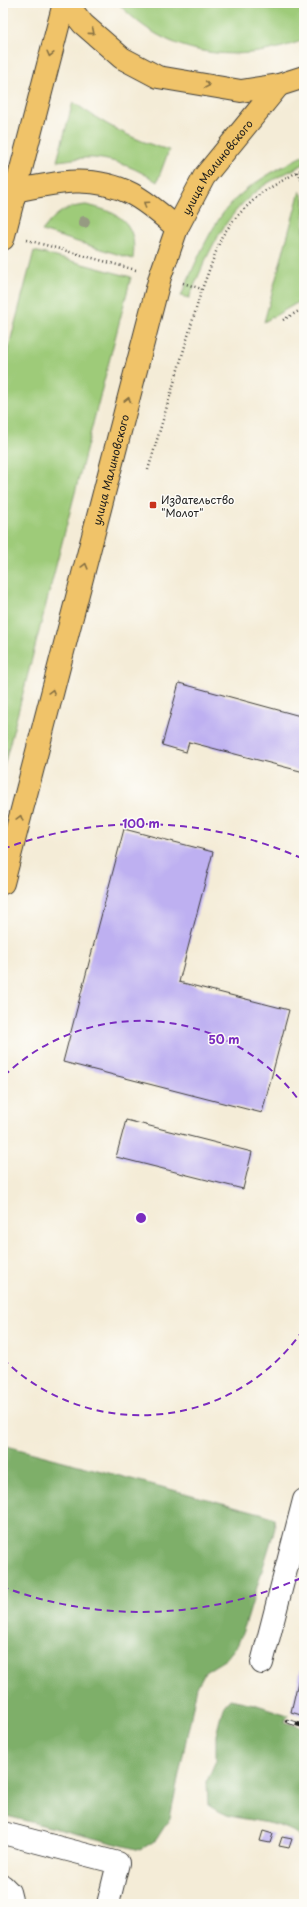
<svg xmlns="http://www.w3.org/2000/svg" width="307" height="1907" viewBox="0 0 307 1907" font-family="'Playpen Sans',sans-serif">
  <style>
    .green { fill: #9ecb79; stroke: #5d744a }
    .forest { fill: #7eaf69; stroke: #4d6642 }
    .building { fill: #beb0f1 }
    .lines { fill: none; stroke-linecap: round; stroke-linejoin: round }
    .minor-casing { stroke: #3c3b38; stroke-width: 24 }
    .highway-casing { stroke: #3c3b38; stroke-width: 24 }
    .path { stroke: #3c3b38; stroke-width: 2.5; stroke-dasharray: 1 3; stroke-linecap: butt }
    .minor { stroke: #fff; stroke-width: 22 }
    .highway { stroke: #f0c369; stroke-width: 22 }
    .rail-casing { stroke: #1c1c1c; stroke-width: 4.5 }
    .rail { stroke: #fdfcf7; stroke-width: 3; stroke-dasharray: 9; stroke-linecap: butt }
    .tree { fill: #969b82 }
    .oneway { stroke: #867042 }
    .ring { fill: none; stroke: #7b2cbf; stroke-width: 2; stroke-dasharray: 7 5 }
    .poi-dot { fill: #c8321e; stroke: #fdfcf7; stroke-width: 1.5 }
    .labels { text-anchor: middle; dominant-baseline: central; stroke-width: 3; stroke-linejoin: round; paint-order: stroke }
    .street-label { font-size: 11px; fill: #1c1c1c; stroke: #fdfcf7 }
    .poi-label { font-size: 11px; fill: #1c1c1c; stroke: #fdfcf7; text-anchor: start }
    .centre { fill: #7b2cbf; stroke: #fdfcf7; stroke-width: 2 }
    .ring-label { font-size: 12px; text-anchor: middle; font-weight: bold; fill: #7b2cbf; stroke: #fdfcf7; stroke-width: 3; stroke-linejoin: round; paint-order: stroke }
  </style>
  <rect width="100%" height="100%" fill="#fdfcf7"/>
  <filter id="ink" filterUnits="userSpaceOnUse"><feTurbulence type="fractalNoise" baseFrequency=".025" numOctaves="2"/><feDisplacementMap in="SourceGraphic" scale="8" xChannelSelector="R" yChannelSelector="G"/><feConvolveMatrix kernelMatrix="1 2 1 2 8 2 1 2 1" color-interpolation-filters="sRGB"/></filter>
  <filter id="wash" filterUnits="userSpaceOnUse"><feTurbulence type="fractalNoise" baseFrequency=".012" numOctaves="4" result="noise"/><feDisplacementMap in="SourceGraphic" scale="16" xChannelSelector="R" yChannelSelector="G"/><feGaussianBlur stdDeviation="0.9" result="paint"/><feColorMatrix in="noise" values="0 0 0 0 0 0 0 0 0 0 0 0 0 0 0 0 0 1.4 0 .05"/><feComposite in="paint" operator="in"/></filter>
  <g filter="url(#wash)">
    <rect width="100%" height="100%" fill="#f4ecd7"/>
    <!-- green -->
    <g class="green">
      <path d="M118 3H304V40C238 65 168 58 118 3Z"/>
      <path d="M73 102C104 124 132 140 169 150L157 182C138 169 117 160 94 158 82 157 69 160 57 161Z"/>
      <path d="M304 155V164C289 172 272 179 258 190 222 217 206 258 189 298L181 296C193 269 204 241 221 216 240 188 274 171 304 155Z"/>
      <path d="M300 191 304 199V299L264 322Z"/>
      <path d="M86 205C119 212 138 222 133 259L42 231C56 213 64 207 86 205Z"/>
      <path d="M34 251 131 277 3 770V369Z"/>
    </g>
    <!-- forest -->
    <g class="forest">
      <path d="M3 1445 264 1514 274 1518 275 1528 247 1620 238 1644 226 1659 205 1672 197 1687 170 1818 156 1840 140 1850 3 1815Z"/>
      <path d="M230 1699 254 1704 288 1715 284 1722 304 1728V1840C287 1821 250 1822 227 1815 221 1813 214 1809 208 1805L207 1781 216 1760V1735L223 1707Z"/>
    </g>
    <g id="blocks">
      <!-- building -->
      <g class="building">
        <path d="M179 683 304 717V772L189 742 186 752 162 745Z"/>
        <path d="M124 829 213 852 179 982 289 1010 262 1113 63 1062Z"/>
        <path d="M126 1120 252 1152 243 1189 116 1157Z"/>
        <path d="M303 1660H304V1716L291 1712Z"/>
        <path d="M263 1831 273 1834 270 1843 260 1841Z"/>
        <path d="M282 1837 292 1839 289 1848 279 1846Z"/>
      </g>
    </g>
  </g>
  <g filter="url(#ink)">
    <use href="#blocks" fill-opacity="0" stroke="#3c3b38" stroke-width="1"/>
    <g class="lines">
      <!-- minor casing -->
      <g class="minor-casing">
        <g id="minor">
          <path d="M262 1663 304 1500"/>
          <path d="M3 1833 118 1863 108 1904"/>
          <path d="M3 1886 9 1892 12 1904"/>
        </g>
      </g>
      <!-- highway casing -->
      <g class="highway-casing">
        <g id="highway">
          <path d="M66 3 83 24 122 58 158 77 241 91 279 85 304 77"/>
          <path d="M15 191C57 182 93 174 132 194 149 203 163 216 177 228"/>
          <path d="M3 239 64 3"/>
          <path id="s1" d="M3 883 160 277 177 228 204 177 279 85"/>
        </g>
      </g>
      <!-- path -->
      <g class="path">
        <path d="M297 172 304 185"/>
        <path d="M27 240 136 270"/>
        <path d="M183 283 202 289"/>
        <path d="M283 320 304 308"/>
        <path d="M148 470 202 289 222 236 237 216 261 193 304 168"/>
      </g>
      <!-- minor -->
      <use href="#minor" class="minor"/>
      <!-- highway -->
      <use href="#highway" class="highway"/>
      <!-- rail casing -->
      <g class="rail-casing">
        <path id="rail" d="M287 1721 304 1726"/>
      </g>
      <!-- rail -->
      <use href="#rail" class="rail"/>
    </g>
    <!-- trees -->
    <circle class="tree" cx="84" cy="222" r="6"/>
    <!-- one-way arrows -->
    <defs><path id="oneway-chevron" d="M-2-3.5L2.5 0L-2 3.5" fill="none" stroke-width="1.6" stroke-linecap="round" stroke-linejoin="round"/></defs>
    <g class="oneway">
      <use href="#oneway-chevron" transform="translate(92 32) rotate(40)"/>
      <use href="#oneway-chevron" transform="translate(50 54) rotate(104)"/>
      <use href="#oneway-chevron" transform="translate(207 85) rotate(10)"/>
      <use href="#oneway-chevron" transform="translate(146 204) rotate(-145)"/>
      <use href="#oneway-chevron" transform="translate(128 400) rotate(-76)"/>
      <use href="#oneway-chevron" transform="translate(85 566) rotate(-75)"/>
      <use href="#oneway-chevron" transform="translate(52 692) rotate(-75)"/>
      <use href="#oneway-chevron" transform="translate(20 818) rotate(-75)"/>
    </g>
  </g>
  <!-- distance rings -->
  <g class="ring">
    <path d="M303 1330A197 197 0 0 1 4 1360M4 1076A197 197 0 0 1 303 1106"/>
    <path d="M301 1578A394 394 0 0 1 3 1587M3 849A394 394 0 0 1 301 858"/>
  </g>
  <!-- markers -->
  <rect class="poi-dot" x="149" y="501" width="8" height="8" rx="2"/>
  <g class="labels">
    <!-- street labels -->
    <g class="street-label">
      <text stroke="none"><textPath href="#s1" startOffset="751">улица Малиновского</textPath></text>
      <text stroke="none"><textPath href="#s1" startOffset="427">улица Малиновского</textPath></text>
    </g>
    <!-- poi labels -->
    <g class="poi-label">
      <text x="161" y="499">Издательство<tspan x="161" dy="13">"Молот"</tspan></text>
    </g>
  </g>
  <circle cx="141" cy="1218" r="6" class="centre"/>
  <g class="ring-label">
    <text x="141" y="828">100 m</text>
    <text x="224" y="1044">50 m</text>
  </g>
  <!-- margin -->
  <rect width="307" height="1907" fill="none" stroke="#fdfcf7" stroke-width="16"/>
</svg>
